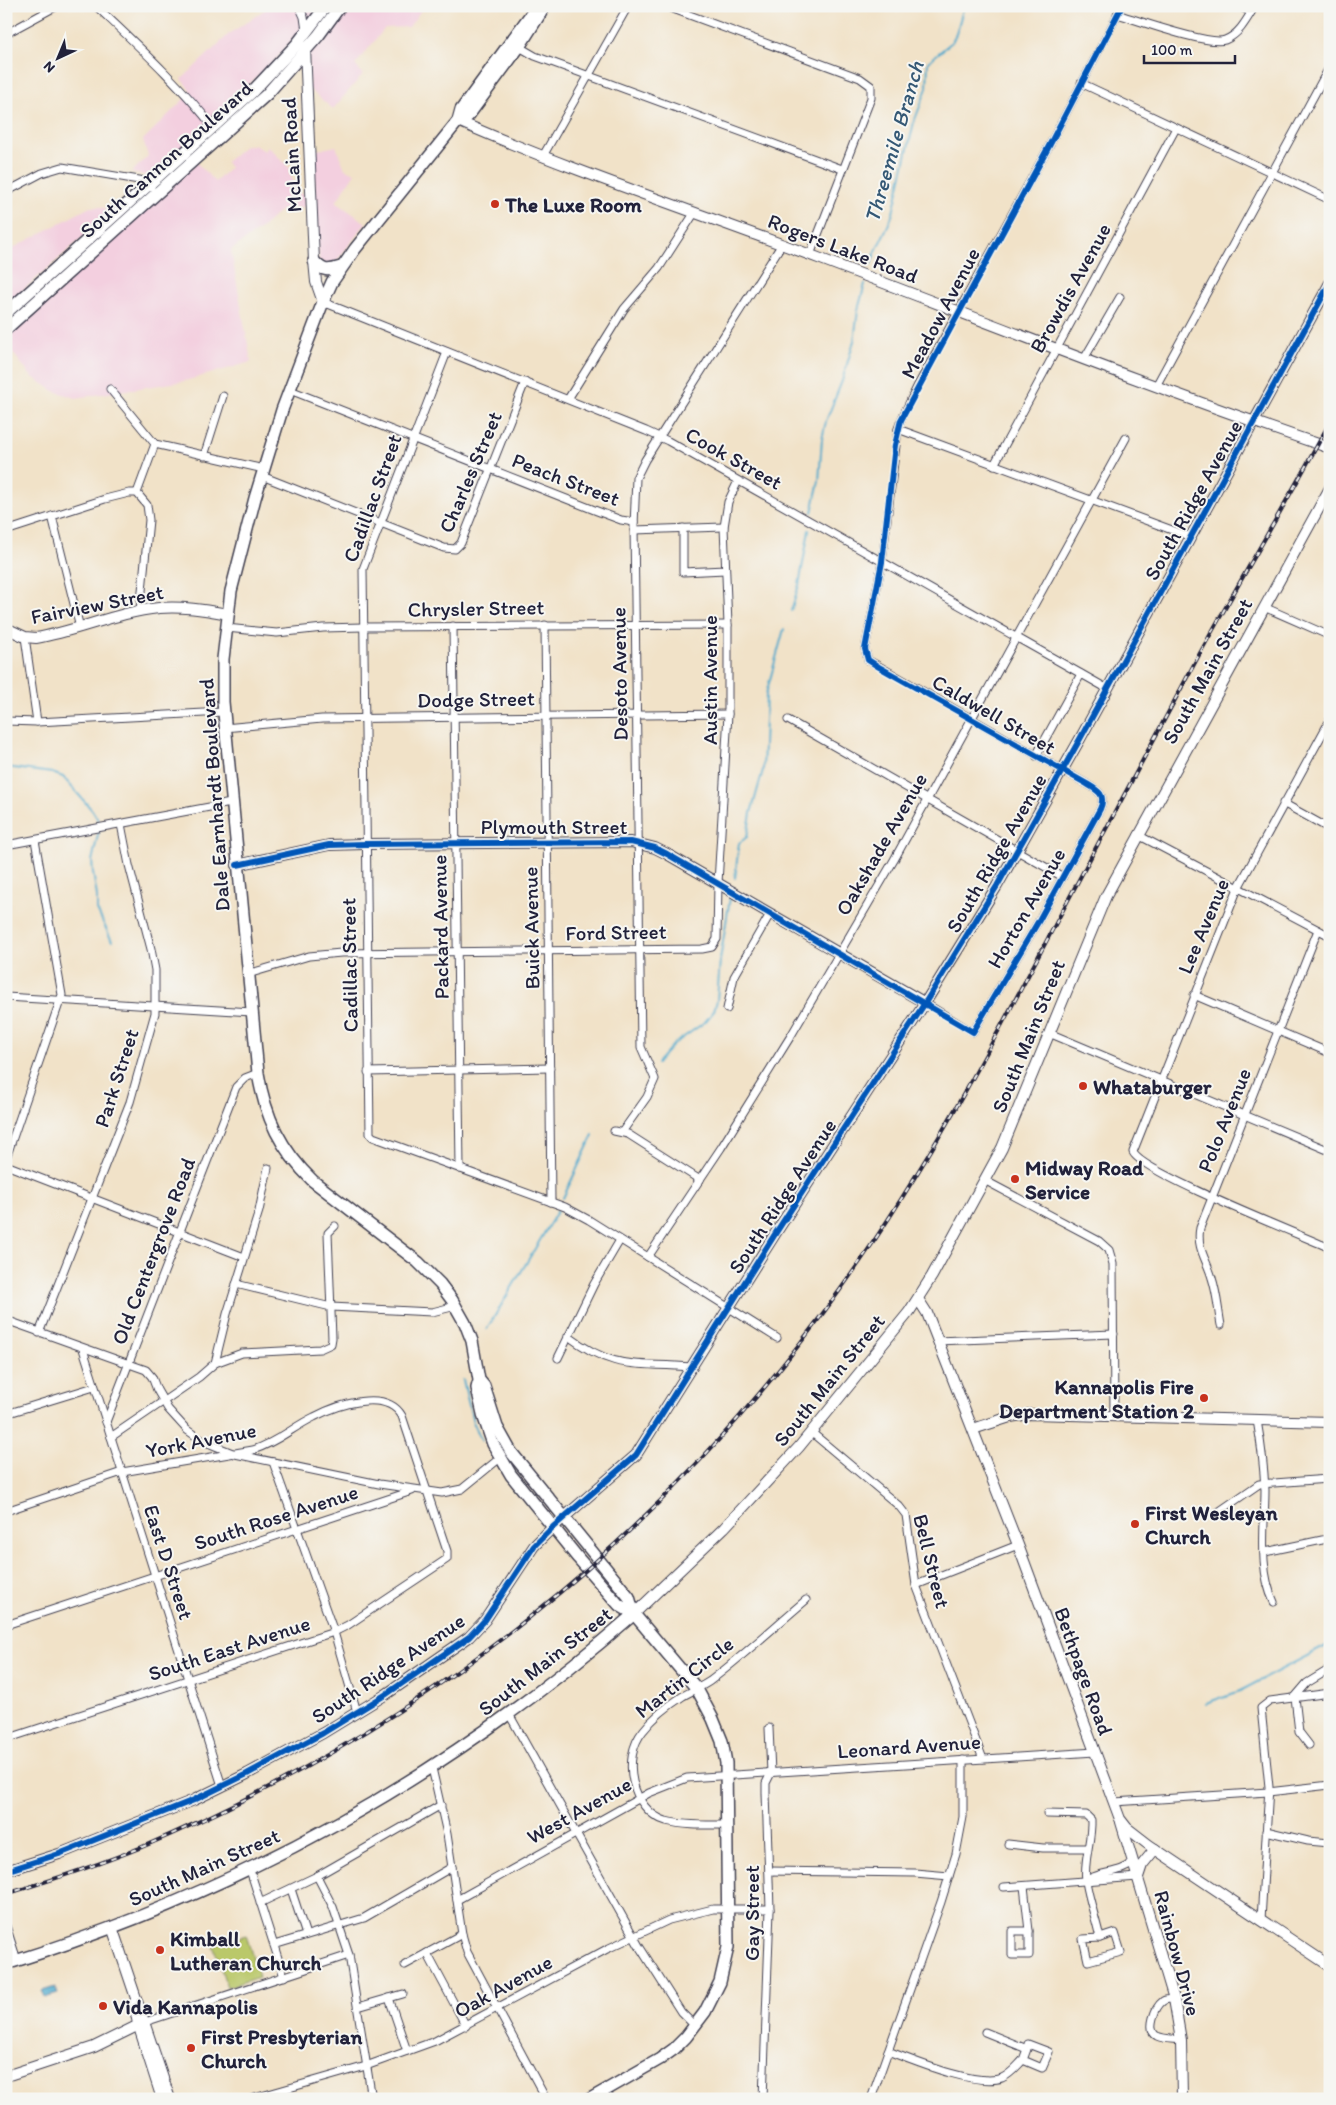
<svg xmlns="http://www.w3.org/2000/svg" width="1336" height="2105" viewBox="0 0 1336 2105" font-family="Itim,sans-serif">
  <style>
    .built { fill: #f3cfdf }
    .green { fill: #bac86b; stroke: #6e7553 }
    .water { fill: #4ea9cc; stroke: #386684 }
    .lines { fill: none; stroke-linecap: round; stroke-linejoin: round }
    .stream { stroke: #4ea9cc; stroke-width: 2 }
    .street-casing { stroke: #413f50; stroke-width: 9 }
    .secondary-casing { stroke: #413f50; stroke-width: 12 }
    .primary-casing { stroke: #413f50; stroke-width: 14 }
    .street { stroke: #fff; stroke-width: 7 }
    .secondary { stroke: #fff; stroke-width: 10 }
    .primary { stroke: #fff; stroke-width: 11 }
    .rail-casing { stroke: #22223b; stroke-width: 4 }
    .rail { stroke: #f6f6f2; stroke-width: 2; stroke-dasharray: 5.5; stroke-linecap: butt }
    .cycleway-casing { stroke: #f6f6f2; stroke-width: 9 }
    .cycleway { stroke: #0057b8; stroke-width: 6 }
    .poi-dot { fill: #c8321e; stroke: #f6f6f2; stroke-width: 2 }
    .labels { text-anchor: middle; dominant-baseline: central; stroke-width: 4; stroke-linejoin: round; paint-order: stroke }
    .street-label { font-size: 21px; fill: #22223b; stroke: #f6f6f2 }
    .poi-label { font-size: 21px; font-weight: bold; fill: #22223b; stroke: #f6f6f2; text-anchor: start }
    .water-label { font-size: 22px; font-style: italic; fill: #345875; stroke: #f6f6f2 }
  </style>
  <rect width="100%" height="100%" fill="#f6f6f2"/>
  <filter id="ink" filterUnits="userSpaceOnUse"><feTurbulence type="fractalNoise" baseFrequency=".02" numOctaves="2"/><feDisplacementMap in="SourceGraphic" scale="10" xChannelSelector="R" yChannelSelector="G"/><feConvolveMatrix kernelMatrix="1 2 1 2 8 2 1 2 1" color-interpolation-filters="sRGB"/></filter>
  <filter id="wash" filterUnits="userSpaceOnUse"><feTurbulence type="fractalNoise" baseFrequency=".0096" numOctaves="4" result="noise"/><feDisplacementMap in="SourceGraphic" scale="20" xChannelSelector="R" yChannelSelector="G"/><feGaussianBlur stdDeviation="1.12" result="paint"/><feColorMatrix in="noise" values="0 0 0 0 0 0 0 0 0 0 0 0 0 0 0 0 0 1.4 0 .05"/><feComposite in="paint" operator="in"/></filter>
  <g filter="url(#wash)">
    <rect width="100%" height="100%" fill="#f1e2c8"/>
    <!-- built -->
    <g class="built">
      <path d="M270 6H321L276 59 151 176 131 173 148 156 143 140 191 92 182 79 228 35Z"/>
      <path d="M345 6H424L409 27 385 28 355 65 363 74 333 109 309 89V55Z"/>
      <path d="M246 145H254L265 151 267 147 271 149 291 170 289 173 299 193 305 196 304 207 281 210 259 230 231 250 251 362 185 381 76 398 54 391 31 376 6 344V333L197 163 215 182 230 168 226 162Z"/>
      <path d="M336 146 345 169 355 173 336 202 366 223 332 267 319 261 313 151Z"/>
      <path d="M90 207H101L113 211 6 305V252Z"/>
    </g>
    <!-- green -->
    <path class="green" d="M246 1935 259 1977 227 1987 213 1945Z"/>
    <!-- water -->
    <path class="water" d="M55 1987 58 1994 45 1998 42 1991Z"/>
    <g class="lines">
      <!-- stream -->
      <g class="stream">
        <path d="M871 264C877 245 887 231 893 213L914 122 927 88 928 62 952 42 956 34 964 6"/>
        <path d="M812 512 819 481 822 439 826 421 842 381 854 341 858 310 865 284"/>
        <path d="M791 611 799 585 809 530"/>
        <path d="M6 767 52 773 63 777 92 810 97 818 99 825"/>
        <path d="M99 830 92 861 93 873 97 896V910L112 941"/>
        <path d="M735 878 739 843 747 837 751 813 763 770 766 694 784 629"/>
        <path d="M657 1063 674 1044 705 1022 714 1011 717 1000 720 960 730 898"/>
        <path d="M563 1198 593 1135"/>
        <path d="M487 1329 558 1210"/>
        <path d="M463 1380 473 1422 482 1441"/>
        <path d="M1206 1703 1240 1691 1330 1644"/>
      </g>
    </g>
  </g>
  <g filter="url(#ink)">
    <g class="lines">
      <!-- street casing -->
      <g class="street-casing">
        <g id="street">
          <path d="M96 6C137 45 179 83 214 128"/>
          <path d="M299 6 304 17 306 31"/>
          <path d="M665 6 860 78 871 86V98L810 255"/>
          <path d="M1239 6 1251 12"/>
          <path d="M1117 14C1137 20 1209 46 1225 40 1240 34 1247 19 1255 6"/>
          <path d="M9 32 57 6"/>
          <path d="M516 45 535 56 842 169"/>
          <path d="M1081 83 1330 200"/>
          <path d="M543 156 628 6"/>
          <path d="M6 192 42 173 62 167 145 181 151 187"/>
          <path d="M323 302 646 431 668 441 1108 689"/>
          <path d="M447 352 363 569 370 1134 373 1137 565 1207 589 1220 777 1338"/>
          <path d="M1084 359 1120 297"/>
          <path d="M1156 386 1330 66"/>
          <path d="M110 389 155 444 264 469"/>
          <path d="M290 390 597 511 621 520 634 522"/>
          <path d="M568 399 624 309 659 268 695 212"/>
          <path d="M898 429 1191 537"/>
          <path d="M204 456 223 396"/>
          <path d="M994 465 1176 128"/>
          <path d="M262 476 444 548 455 549 461 543 525 382"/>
          <path d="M137 493 155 444"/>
          <path d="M52 516 80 628"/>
          <path d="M683 528V572L725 570"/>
          <path d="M634 530 724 527"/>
          <path d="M6 531 105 499 129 493H137L147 505 149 520 140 611"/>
          <path d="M1264 607 1330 636"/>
          <path d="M545 625 551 1202"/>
          <path d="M453 626 460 1169"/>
          <path d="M226 628 277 633 323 628 363 627 728 625"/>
          <path d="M25 637 37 722"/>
          <path d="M788 720 1063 877"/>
          <path d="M1330 720 1238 888 1133 1152C1140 1172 1301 1235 1330 1248"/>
          <path d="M6 721 37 722 223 712"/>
          <path d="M224 728 322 719 728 714"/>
          <path d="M1036 756 1081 674"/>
          <path d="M1283 803 1330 829"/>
          <path d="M1138 835 1330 936"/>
          <path d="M6 845 231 803"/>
          <path d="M248 974 309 956 341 953 702 949 712 947 717 939 718 883 728 714V625L724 527 728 502 738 481"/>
          <path d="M1194 995 1330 1053"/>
          <path d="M6 997 252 1012"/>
          <path d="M925 1003 973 1032 1038 922 1100 809C1106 795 1099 791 1087 784L868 660 865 649 882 562 898 429 901 420 917 387 1048 148 1122 6"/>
          <path d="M727 1009 734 977 770 914"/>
          <path d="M1049 1033 1330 1151"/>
          <path d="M368 1072 550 1068"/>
          <path d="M614 1131 628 1134 700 1180"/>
          <path d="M622 1132 647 1097 655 1079 641 1047 634 526 636 478 645 460 782 244"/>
          <path d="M6 1158 62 995 35 840"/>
          <path d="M6 1165 244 1257"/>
          <path d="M986 1181 1099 1241 1109 1250 1113 1264 1114 1417"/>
          <path d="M648 1257 721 1148 792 1034 894 860 1126 438"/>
          <path d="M236 1284 331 1307 432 1312 456 1306"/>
          <path d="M6 1320 146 1370 152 1377 157 1390 168 1409 187 1430 203 1441 235 1454 379 1484 442 1493 462 1489 500 1458"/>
          <path d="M1221 1325C1218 1309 1217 1293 1212 1278 1207 1260 1196 1248 1200 1228L1318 930"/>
          <path d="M39 1333 130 1102 155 1013V970L151 949 129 865 121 824"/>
          <path d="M568 1336C616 1372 637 1362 691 1367"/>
          <path d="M937 1341 1114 1334"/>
          <path d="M83 1349 222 1786"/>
          <path d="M558 1358 594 1284 620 1240"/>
          <path d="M215 1363 242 1353 320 1349 331 1344 332 1338 328 1233 335 1226"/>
          <path d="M6 1414 94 1387"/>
          <path d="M1257 1420C1261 1443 1264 1467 1265 1490 1265 1525 1258 1570 1274 1602"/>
          <path d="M106 1422 236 1087 245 1078 258 1073"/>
          <path d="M811 1432 899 1506 906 1515 916 1585 983 1759"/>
          <path d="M111 1437 199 1377 215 1363 227 1314 259 1211 268 1168"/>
          <path d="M273 1462 334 1632 357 1712"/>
          <path d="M6 1502 9 1510"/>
          <path d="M6 1511 122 1472 253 1450C276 1443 293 1427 314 1417 337 1405 386 1388 402 1416L447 1551V1559L348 1625 334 1632 6 1739"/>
          <path d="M1217 1513 1259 1484 1328 1479"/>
          <path d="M1265 1552 1327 1539"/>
          <path d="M916 1585 1018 1545"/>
          <path d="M6 1625 412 1491"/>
          <path d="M509 1714 639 1946 681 2012 695 2026"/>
          <path d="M1309 1745 1299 1732 1295 1697 1307 1683 1330 1669"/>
          <path d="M432 1768 447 1834 462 1934 467 1952 546 2099"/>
          <path d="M1114 1802 1268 1792 1330 1785"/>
          <path d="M1047 1814 1086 1815 1091 1820C1092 1841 1083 1860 1086 1881 1089 1900 1096 1919 1100 1938"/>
          <path d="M727 1825C708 1825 685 1826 666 1821 631 1810 621 1758 643 1731 653 1718 669 1705 683 1696 692 1691 701 1687 710 1681 743 1656 774 1627 806 1600"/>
          <path d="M1266 1831 1308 1841 1330 1843"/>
          <path d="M1008 1844 1043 1848H1087"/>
          <path d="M250 1870 284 1977"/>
          <path d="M769 1871 915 1873 949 1876"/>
          <path d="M317 1876 333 1907 349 1955 372 2099"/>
          <path d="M1089 1879C1103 1871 1120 1874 1134 1862"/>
          <path d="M1024 1886 1029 1931"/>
          <path d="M1004 1887 1138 1877"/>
          <path d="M291 1889 306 1935"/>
          <path d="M457 1900 649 1793 687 1778 1095 1752"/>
          <path d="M260 1903 317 1876 441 1805"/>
          <path d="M1261 1920 1269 1787 1261 1708 1270 1701 1330 1693"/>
          <path d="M6 1926 17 1960"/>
          <rect x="1012" y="1931" width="17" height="24"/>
          <path d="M1115 1933 1121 1952 1088 1961 1083 1939 1100 1938Z"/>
          <path d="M274 1945 364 1918 452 1867"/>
          <path d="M427 1953 466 2026"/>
          <path d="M405 1965 462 1934"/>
          <path d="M389 1998 407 2051"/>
          <path d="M1174 1999C1170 1999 1166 1999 1163 2001 1155 2007 1146 2030 1157 2036 1163 2039 1173 2039 1181 2040"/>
          <path d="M358 2007 403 1994"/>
          <path d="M145 2022 349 1955"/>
          <path d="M985 2032 1027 2049 1028 2044 1049 2052 1042 2068 1023 2060 1027 2049"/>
          <path d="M888 2051C914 2061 977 2087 1002 2078 1011 2074 1016 2067 1023 2060"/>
          <path d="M251 2099 366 2066 435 2041 607 1949 669 1920 713 1909H770"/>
          <path d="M763 2099 770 1909 766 1793V1783L771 1773 769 1728"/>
          <path d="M871 2099 941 1902 956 1854 963 1817V1760"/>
        </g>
      </g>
      <!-- secondary casing -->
      <g class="secondary-casing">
        <g id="secondary">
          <path d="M305 47 314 261 316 282 323 302"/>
          <path d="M458 121C576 173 700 213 821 259 990 323 1158 390 1330 448"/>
          <path d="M6 628 25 637 36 638C78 631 117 612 159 608 183 606 205 610 228 614"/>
          <path d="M237 865 329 845 365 844 631 842 655 848 667 854 925 1003"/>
          <path d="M918 1299 927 1313 1018 1545 1120 1819 1127 1828 1149 1845 1330 1966"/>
          <path d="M973 1429 1010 1417 1031 1414 1330 1422"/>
          <path d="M634 1614 724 1528 799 1447 909 1312 932 1276 1002 1148 1106 896 1330 488"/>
          <path d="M1121 1822 1174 1999 1181 2040 1182 2099"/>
          <path d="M6 1871 59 1854 194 1800 247 1774 323 1733 385 1695 469 1637 485 1620 534 1546 553 1527 636 1455 777 1231 925 1003 997 886 1080 739 1330 283"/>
          <path d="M1138 1877 1142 1865 1155 1849"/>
          <path d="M112 1927 170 2099"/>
          <path d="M134 2003 138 2024 162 2099"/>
          <path d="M6 2076 94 2047 145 2022"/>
        </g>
      </g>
      <!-- primary casing -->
      <g class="primary-casing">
        <g id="primary">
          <path d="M537 6 461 110 458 121 355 249 332 282 323 302 282 410 255 498 231 591 223 659V702L258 1073C265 1117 281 1150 313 1181L418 1262 440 1284 452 1300 465 1323 472 1341 479 1380 484 1386 497 1427 511 1452 629 1597 634 1614"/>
          <path d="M458 121 468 116 519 47 545 6"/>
          <path d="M314 261C323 272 328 271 341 267"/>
          <path d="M6 313 251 93 297 44 326 6"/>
          <path d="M6 329 267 94 318 36 340 6"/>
          <path d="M478 1384 477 1388 484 1418 493 1444 511 1475 578 1558 619 1605 634 1614 697 1689 713 1719 722 1741 726 1763 728 1947 720 1982 705 2012 686 2037 674 2049 660 2059 590 2099"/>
          <path d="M6 1964C243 1890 447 1777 634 1614"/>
        </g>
      </g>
      <!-- street -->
      <use href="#street" class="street"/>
      <!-- secondary -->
      <use href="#secondary" class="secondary"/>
      <!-- primary -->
      <use href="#primary" class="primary"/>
      <!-- rail casing -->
      <g class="rail-casing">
        <path id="rail" d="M6 1894C52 1880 98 1865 142 1847 425 1727 661 1539 840 1290 944 1146 1023 983 1107 827 1138 770 1168 712 1199 655 1242 577 1288 500 1330 422"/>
      </g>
      <!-- rail -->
      <use href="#rail" class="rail"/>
      <!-- cycleway casing -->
      <g class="cycleway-casing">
        <g id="cycleway">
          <path d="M237 865 329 845 365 844 631 842 655 848 667 854 973 1032 1038 922 1100 809C1106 795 1099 791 1087 784L879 667 868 660 865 649 882 562 895 445 901 420 1048 148 1122 6"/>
          <path d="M6 1871 59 1854 194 1800 247 1774 323 1733 385 1695 469 1637 485 1620 534 1546 553 1527 636 1455 777 1231 925 1003 997 886 1080 739 1330 283"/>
        </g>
      </g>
      <!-- cycleway -->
      <use href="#cycleway" class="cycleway"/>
    </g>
  </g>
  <!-- markers -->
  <g class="poi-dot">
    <circle cx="495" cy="204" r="5"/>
    <circle cx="1083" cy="1086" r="5"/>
    <circle cx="1015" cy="1179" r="5"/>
    <circle cx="1204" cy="1398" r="5"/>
    <circle cx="1135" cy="1524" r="5"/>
    <circle cx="160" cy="1950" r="5"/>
    <circle cx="103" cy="2006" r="5"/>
    <circle cx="191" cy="2048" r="5"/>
  </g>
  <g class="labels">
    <!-- street labels -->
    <g class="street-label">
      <text transform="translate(291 155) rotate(-93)">McLain Road</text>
      <text transform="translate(166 159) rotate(-42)">South Cannon Boulevard</text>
      <text transform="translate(843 248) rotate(21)">Rogers Lake Road</text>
      <text transform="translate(1070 288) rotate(-61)">Browdis Avenue</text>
      <text transform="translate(940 313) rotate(-62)">Meadow Avenue</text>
      <text transform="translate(734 458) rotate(29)">Cook Street</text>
      <text transform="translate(470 472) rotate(-67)">Charles Street</text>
      <text transform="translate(566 479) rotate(21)">Peach Street</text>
      <text transform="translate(372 498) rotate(-70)">Cadillac Street</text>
      <text transform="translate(1193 500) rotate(-61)">South Ridge Avenue</text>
      <text transform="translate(97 604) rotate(-11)">Fairview Street</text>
      <text transform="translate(476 608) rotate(-1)">Chrysler Street</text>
      <text transform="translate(1207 671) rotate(-61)">South Main Street</text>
      <text transform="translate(619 674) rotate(-91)">Desoto Avenue</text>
      <text transform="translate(709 680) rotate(-90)">Austin Avenue</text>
      <text transform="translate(476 699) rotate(-1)">Dodge Street</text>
      <text transform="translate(994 714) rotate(30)">Caldwell Street</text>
      <text transform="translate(214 795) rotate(-94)">Dale Earnhardt Boulevard</text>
      <text x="554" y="826">Plymouth Street</text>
      <text transform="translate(881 844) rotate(-60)">Oakshade Avenue</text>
      <text transform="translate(996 853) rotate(-60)">South Ridge Avenue</text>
      <text transform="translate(1026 908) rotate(-60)">Horton Avenue</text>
      <text transform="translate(1203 926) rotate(-67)">Lee Avenue</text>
      <text transform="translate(440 927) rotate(-91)">Packard Avenue</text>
      <text transform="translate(531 928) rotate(-91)">Buick Avenue</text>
      <text transform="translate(616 932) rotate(-1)">Ford Street</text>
      <text transform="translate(349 965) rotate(-91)">Cadillac Street</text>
      <text transform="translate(1028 1036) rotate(-68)">South Main Street</text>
      <text transform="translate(116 1078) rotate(-72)">Park Street</text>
      <text transform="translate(1224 1120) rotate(-68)">Polo Avenue</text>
      <text transform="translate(782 1196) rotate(-57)">South Ridge Avenue</text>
      <text transform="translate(153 1251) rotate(-69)">Old Centergrove Road</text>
      <text transform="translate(829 1380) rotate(-51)">South Main Street</text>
      <text transform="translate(201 1440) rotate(-11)">York Avenue</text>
      <text transform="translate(276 1517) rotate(-18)">South Rose Avenue</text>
      <text transform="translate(932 1561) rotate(76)">Bell Street</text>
      <text transform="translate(169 1562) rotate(72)">East D Street</text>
      <text transform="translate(229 1648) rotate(-18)">South East Avenue</text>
      <text transform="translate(545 1661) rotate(-38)">South Main Street</text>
      <text transform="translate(388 1668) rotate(-34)">South Ridge Avenue</text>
      <text transform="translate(1084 1671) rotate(70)">Bethpage Road</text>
      <text transform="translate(684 1677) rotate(-38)">Martin Circle</text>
      <text transform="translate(909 1746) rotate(-4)">Leonard Avenue</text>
      <text transform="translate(579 1810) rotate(-29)">West Avenue</text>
      <text transform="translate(204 1867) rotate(-24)">South Main Street</text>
      <text transform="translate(751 1913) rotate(-90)">Gay Street</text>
      <text transform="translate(1178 1953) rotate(75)">Rainbow Drive</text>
      <text transform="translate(503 1986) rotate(-29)">Oak Avenue</text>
    </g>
    <!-- poi labels -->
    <g class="poi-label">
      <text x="505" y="204">The Luxe Room</text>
      <text x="1093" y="1086">Whataburger</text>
      <text x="1025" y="1167">Midway Road<tspan x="1025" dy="24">Service</tspan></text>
      <text x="1194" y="1386" text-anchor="end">Kannapolis Fire<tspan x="1194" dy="24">Department Station 2</tspan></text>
      <text x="1145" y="1512">First Wesleyan<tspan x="1145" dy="24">Church</tspan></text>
      <text x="170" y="1938">Kimball<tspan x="170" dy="24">Lutheran Church</tspan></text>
      <text x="113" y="2006">Vida Kannapolis</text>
      <text x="201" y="2036">First Presbyterian<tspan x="201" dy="24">Church</tspan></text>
    </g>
    <!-- water labels -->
    <g class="water-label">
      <text transform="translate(894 142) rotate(-74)">Threemile Branch</text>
    </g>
  </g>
  <!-- margin -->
  <rect width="1336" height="2105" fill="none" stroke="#f6f6f2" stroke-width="25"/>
  <!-- north arrow -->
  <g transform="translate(58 58) rotate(224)" stroke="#f6f6f2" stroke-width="4" paint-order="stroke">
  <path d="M0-4L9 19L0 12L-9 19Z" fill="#22223b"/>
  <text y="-8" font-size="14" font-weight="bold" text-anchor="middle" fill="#22223b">N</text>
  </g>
  <!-- scale -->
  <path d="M1144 55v8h91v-8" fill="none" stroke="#22223b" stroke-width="2.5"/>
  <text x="1151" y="55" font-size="15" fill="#22223b" stroke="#f6f6f2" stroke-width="4" paint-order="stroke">100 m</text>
</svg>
